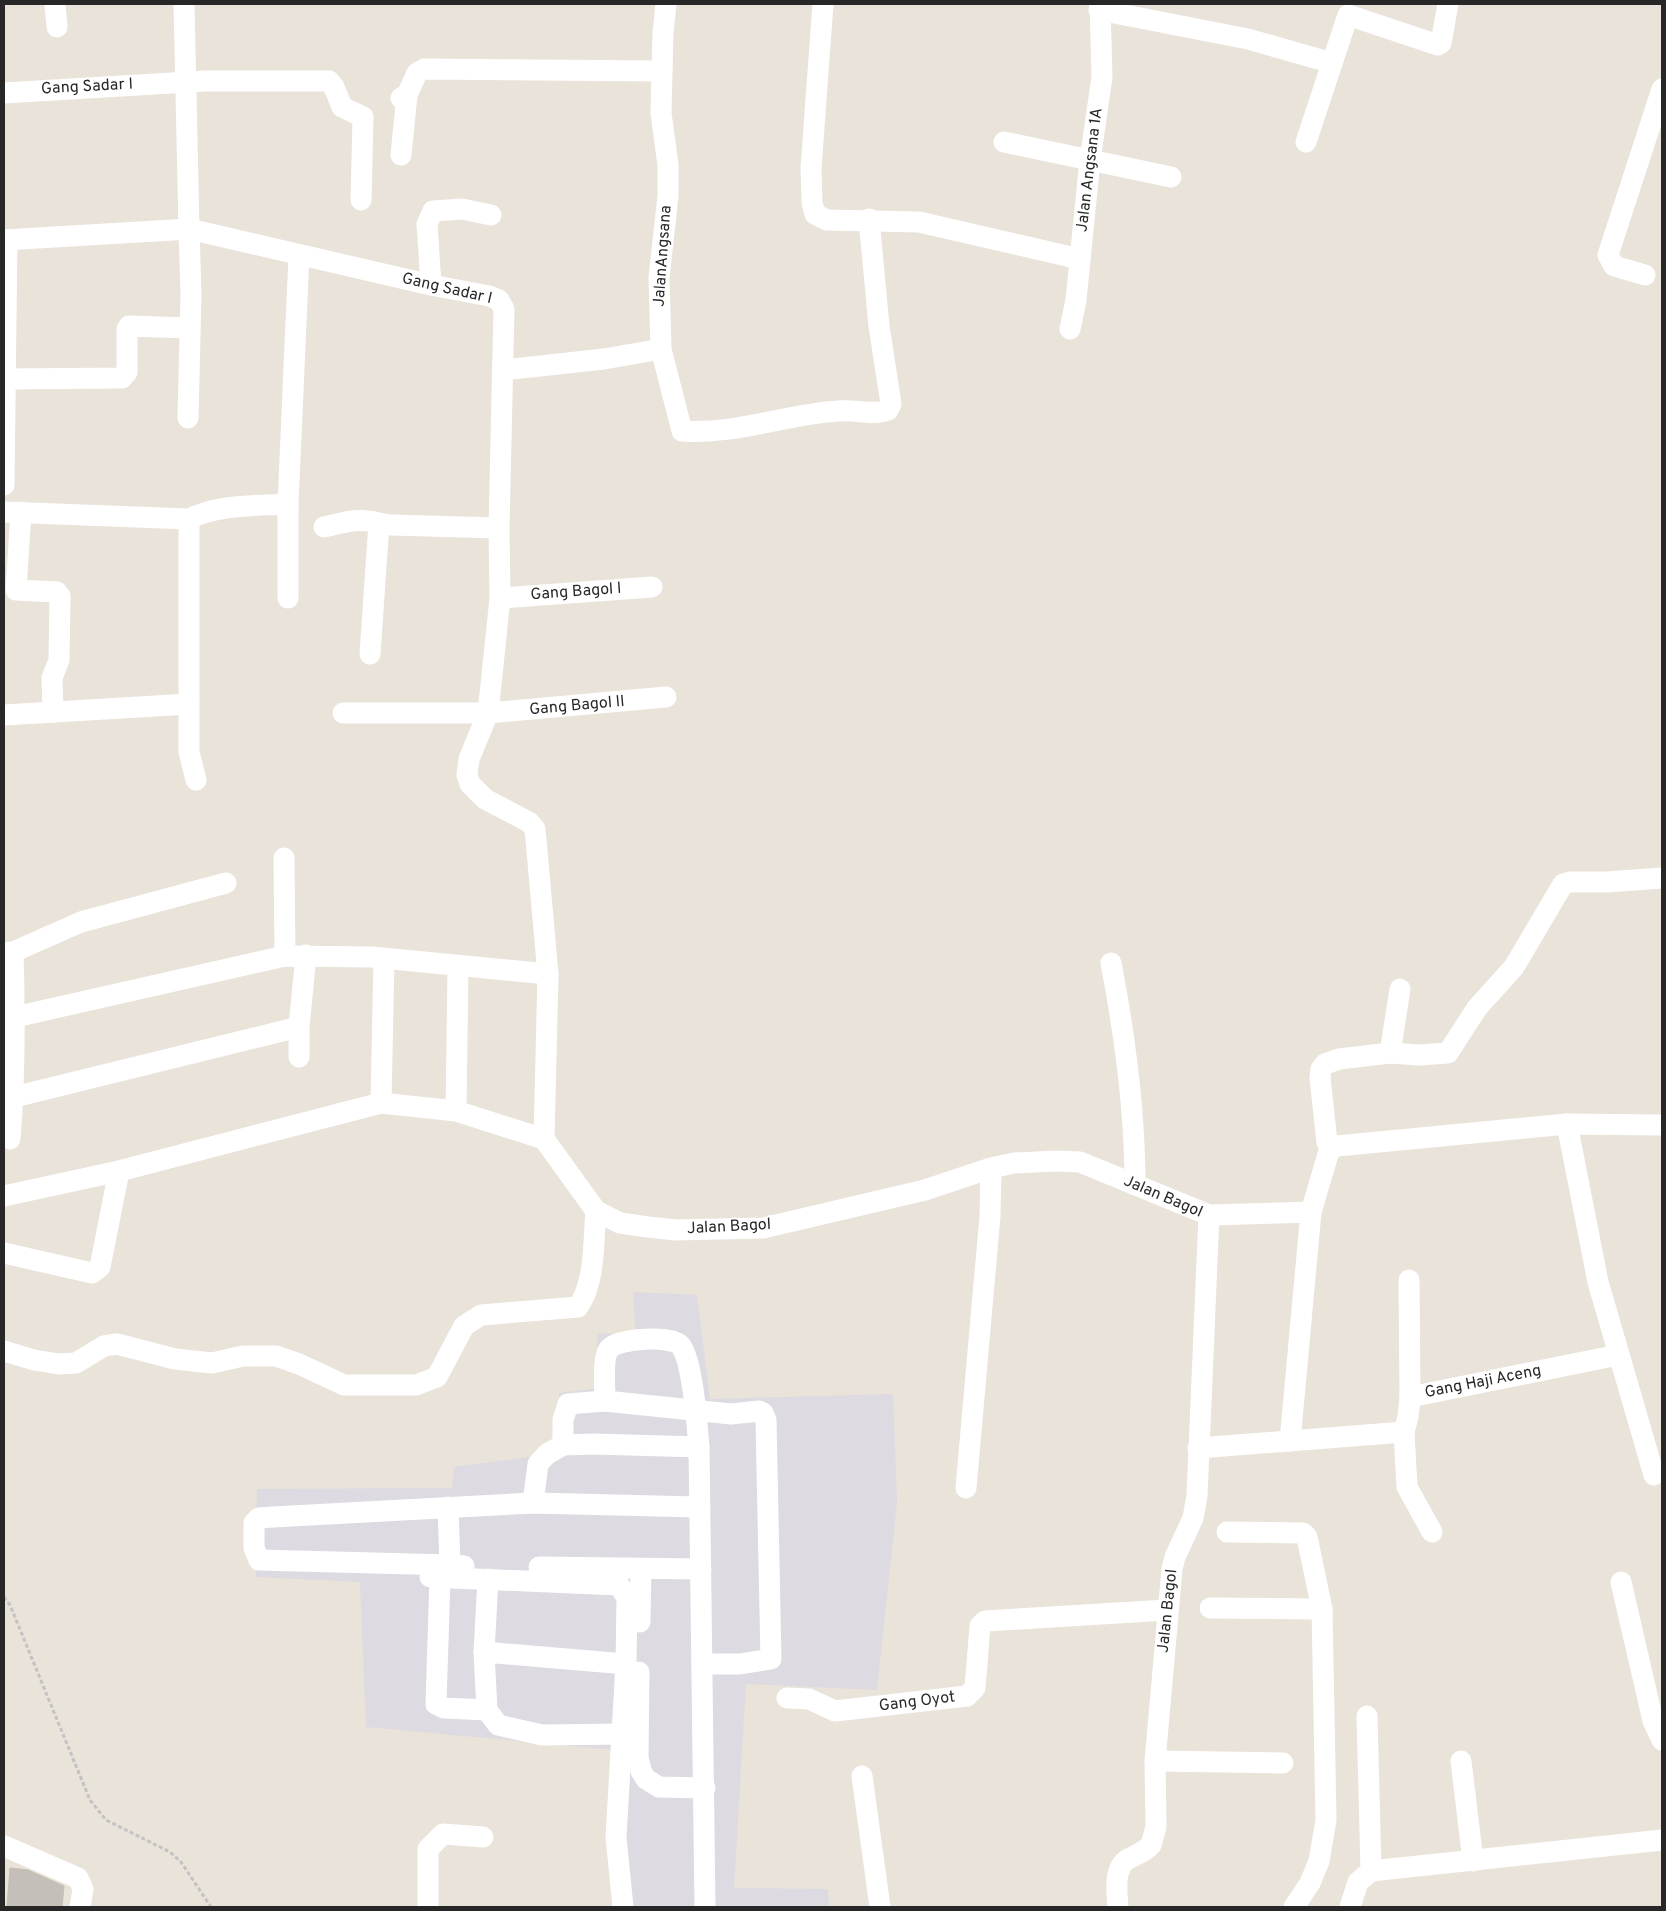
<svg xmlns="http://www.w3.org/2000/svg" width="1666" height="1911" viewBox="0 0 1666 1911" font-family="Overpass,sans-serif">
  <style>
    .industrial { fill: #dddae2 }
    .building { fill: #c4c0b9; stroke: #c4bfb4 }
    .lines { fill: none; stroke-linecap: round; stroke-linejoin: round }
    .path { stroke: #c3c3c3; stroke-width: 3; stroke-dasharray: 4 2.5; stroke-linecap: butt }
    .minor { stroke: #fff; stroke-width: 21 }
    .labels { text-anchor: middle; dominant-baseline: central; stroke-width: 4; stroke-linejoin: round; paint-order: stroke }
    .street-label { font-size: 16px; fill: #272727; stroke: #fff }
  </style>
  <rect width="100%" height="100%" fill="#e9e3d9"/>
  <!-- industrial -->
  <path class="industrial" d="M633 1292 697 1295 710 1399 893 1394 897 1502 877 1690 746 1684 734 1888 828 1889 829 1907H615L626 1751 366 1727 360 1582 256 1577 257 1489 452 1488 454 1467 559 1453V1393L599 1388 597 1333 636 1336Z"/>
  <!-- building -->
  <path class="building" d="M10 1868 28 1870 64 1886 62 1907H7Z"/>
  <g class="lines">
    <!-- path -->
    <path class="path" d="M4 1597 10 1605 90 1800 106 1820 170 1852 181 1862 211 1907"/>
    <!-- minor -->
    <g class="minor">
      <path d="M55 4 57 27"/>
      <path d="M184 4 189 229 431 285 489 296 499 300 504 309 499 528 500 598 488 713 469 759 467 775 470 784 485 799 529 822 535 829 548 974 544 1139"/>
      <path d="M823 4 811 168 812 203 815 214 827 220 919 222 1080 259"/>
      <path d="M1099 10 1248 39 1332 63"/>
      <path d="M4 93 205 81H329L334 87 342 107 363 117 361 200"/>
      <path d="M401 98 407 95 417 73 424 69 662 71"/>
      <path d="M1004 142 1171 177"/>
      <path d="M1306 142 1348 15 1438 45 1441 43 1448 4"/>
      <path d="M401 155 407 95"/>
      <path d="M4 240 189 229 191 294 188 418"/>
      <path d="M1645 275 1614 266 1608 255 1662 89"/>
      <path d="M431 285 427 224 433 211 462 209 491 215"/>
      <path d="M1070 329 1076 300 1090 160 1102 77 1100 4"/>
      <path d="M661 349 682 431C735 435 787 414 838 411 854 409 873 416 888 410L891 404 879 326 869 219"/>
      <path d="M503 370 604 359 661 349 659 278 668 196V165L661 113 663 33 666 4"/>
      <path d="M5 379 122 378 127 372V329L129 326 190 328"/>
      <path d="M4 485 7 240"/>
      <path d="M288 504V598"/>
      <path d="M4 512 189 519C218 504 256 506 288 504L299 255"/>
      <path d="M21 512 16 590 57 592 60 596 59 660 52 678 53 712"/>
      <path d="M189 519V752L196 780"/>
      <path d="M324 527C342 523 360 517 379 523"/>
      <path d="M500 598 652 587"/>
      <path d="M370 654 379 523 391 525 499 528"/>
      <path d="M343 713H488L666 697"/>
      <path d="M4 715 189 704"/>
      <path d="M284 858 285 956"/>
      <path d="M4 953 13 952 81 922 226 883"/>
      <path d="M1111 963C1125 1036 1135 1111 1135 1185"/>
      <path d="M15 1017 285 956 372 957 548 974"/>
      <path d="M1390 1053 1400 989"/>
      <path d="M299 1057V1027L306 955"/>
      <path d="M14 1097 299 1027"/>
      <path d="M381 1103 384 959"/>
      <path d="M456 1111 458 966"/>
      <path d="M1567 1124 1598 1282 1654 1475"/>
      <path d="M10 1139C15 1077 15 1015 13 952"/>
      <path d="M544 1139 596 1211 620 1223 648 1227 676 1230 763 1228 925 1190 991 1168 1014 1163 1056 1161 1080 1162 1209 1215 1311 1212 1329 1151 1337 1146 1567 1124 1662 1125"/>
      <path d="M1330 1149 1327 1142 1320 1078 1321 1069 1325 1064 1339 1059 1390 1053 1419 1055 1448 1053 1477 1008 1514 967 1563 884 1570 882H1607L1662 878"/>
      <path d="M4 1196 119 1171 381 1103 456 1111 544 1139"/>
      <path d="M4 1253 92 1273 100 1267 119 1171"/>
      <path d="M1409 1280 1410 1397"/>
      <path d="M4 1351 34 1360 59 1364 76 1363 104 1346 117 1344 175 1359 212 1363 243 1356H276L299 1364 344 1385H416L437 1377 464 1326 481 1315 578 1307C596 1281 593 1241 596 1211"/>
      <path d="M605 1401C605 1389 602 1358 609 1349 618 1338 673 1335 681 1346 693 1363 697 1425 699 1447L705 1907"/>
      <path d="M1404 1432 1407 1487 1432 1532"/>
      <path d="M1290 1441 1311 1212"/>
      <path d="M563 1445V1420L568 1404 605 1401 731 1414 759 1411 763 1413 766 1420 771 1659 740 1664H704"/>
      <path d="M1198 1448 1404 1432 1408 1417 1410 1397 1618 1355"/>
      <path d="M966 1488 990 1216 991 1168"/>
      <path d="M533 1503 538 1464 547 1454 563 1445 594 1444 699 1447"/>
      <path d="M448 1507 450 1565 464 1566"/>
      <path d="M1227 1532 1303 1533 1307 1537 1322 1609 1326 1820 1319 1861 1310 1883 1294 1907"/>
      <path d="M450 1565 259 1560 254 1548V1523L259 1518 273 1517 533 1503 699 1507"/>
      <path d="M539 1567 701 1569"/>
      <path d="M430 1577 619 1585 627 1598 626 1664 616 1837 623 1907"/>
      <path d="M440 1577 436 1704 444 1708 487 1710"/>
      <path d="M488 1579 484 1652 487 1710 498 1725 542 1735 622 1734"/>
      <path d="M1621 1582 1653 1721 1662 1740"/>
      <path d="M1210 1608 1322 1609"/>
      <path d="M640 1622 641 1569"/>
      <path d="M484 1652 626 1664"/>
      <path d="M639 1672 638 1757 641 1771 646 1779 659 1787 705 1788"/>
      <path d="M787 1698 809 1699 835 1711 967 1696 975 1688 980 1626 985 1621 1167 1610"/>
      <path d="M1367 1716 1371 1871"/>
      <path d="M1155 1761 1283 1763"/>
      <path d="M1461 1761 1473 1861"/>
      <path d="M862 1776 880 1907"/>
      <path d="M4 1846 78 1878 83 1889 80 1907"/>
      <path d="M428 1907V1849L443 1834 483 1837"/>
      <path d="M1118 1907C1117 1893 1113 1868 1128 1859 1136 1855 1144 1852 1151 1845L1156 1827 1155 1761 1172 1569 1175 1557 1193 1518 1197 1496 1209 1215"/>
      <path d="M1350 1907 1358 1882 1371 1871 1662 1840"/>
    </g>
  </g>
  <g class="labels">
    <!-- street labels -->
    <g class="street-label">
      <text transform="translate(87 87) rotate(-3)">Gang Sadar I</text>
      <text transform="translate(1090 170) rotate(-83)">Jalan Angsana 1A</text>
      <text transform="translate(663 256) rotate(-86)">JalanAngsana</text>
      <text transform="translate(447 289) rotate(13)">Gang Sadar I</text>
      <text transform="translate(576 592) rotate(-4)">Gang Bagol I</text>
      <text transform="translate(577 706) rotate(-5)">Gang Bagol II</text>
      <text transform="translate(1163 1197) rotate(23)">Jalan Bagol</text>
      <text transform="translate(729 1227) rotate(-3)">Jalan Bagol</text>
      <text transform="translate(1483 1382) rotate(-11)">Gang Haji Aceng</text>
      <text transform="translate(1168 1611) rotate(-84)">Jalan Bagol</text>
      <text transform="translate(917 1702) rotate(-7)">Gang Oyot</text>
    </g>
  </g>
  <!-- border -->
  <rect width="1666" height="1911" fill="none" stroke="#272727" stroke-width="10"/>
</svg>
